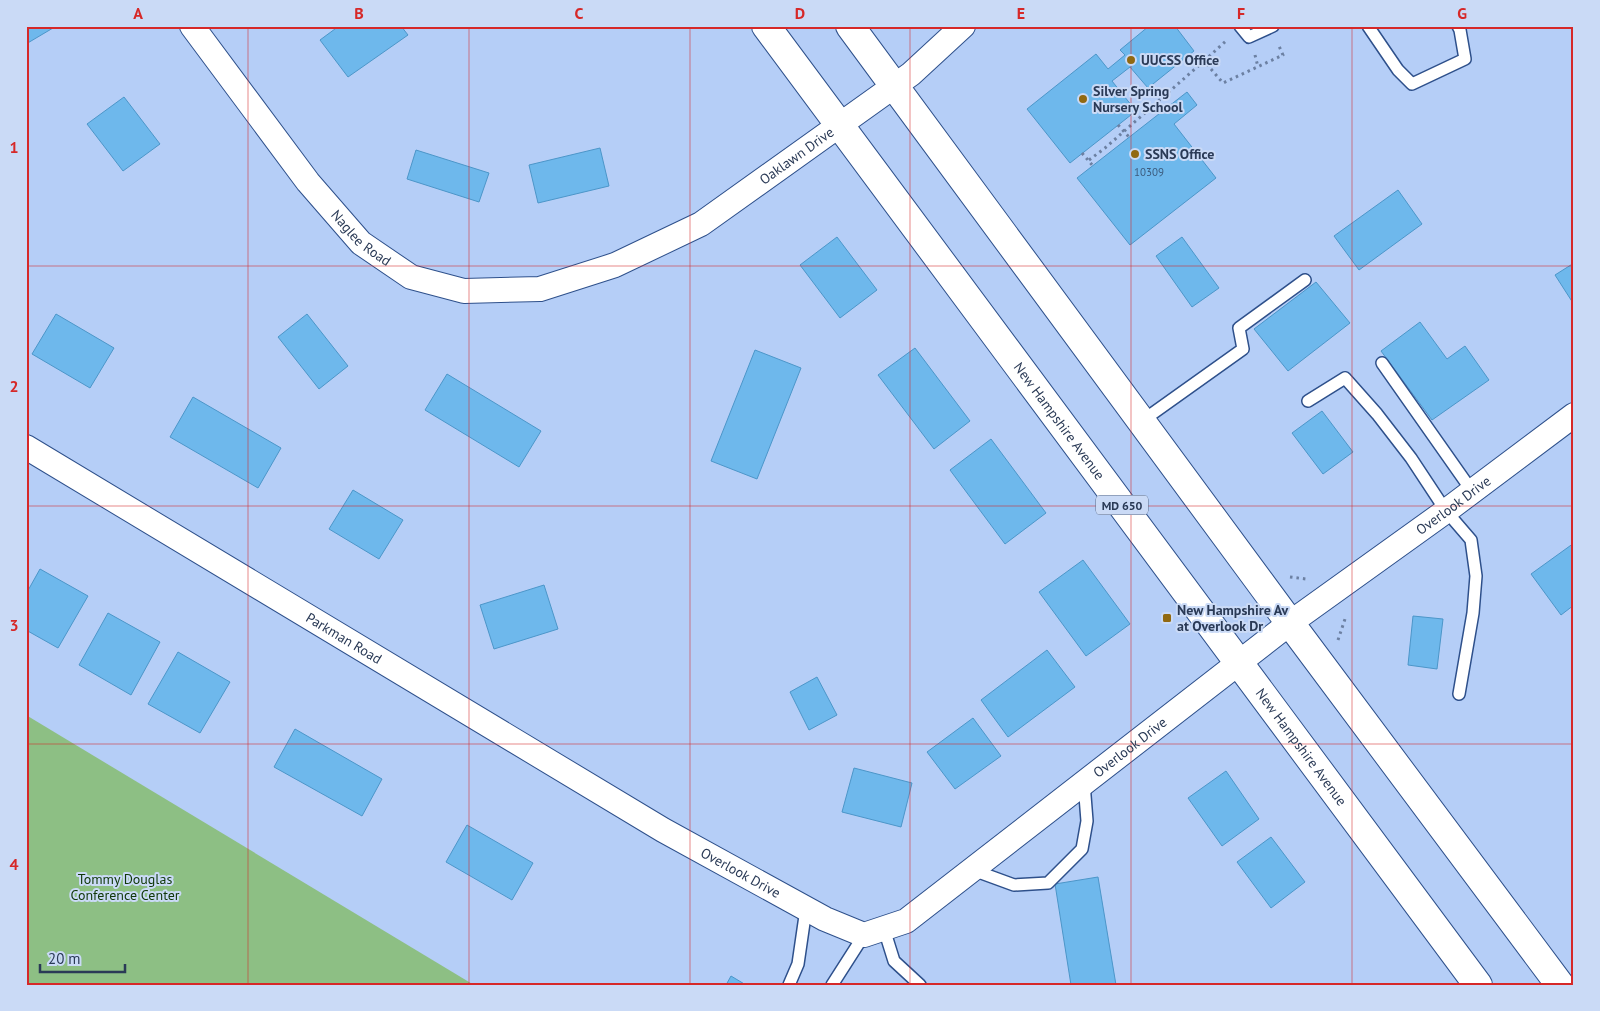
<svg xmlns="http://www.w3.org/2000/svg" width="1600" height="1011" viewBox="0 0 1600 1011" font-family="'PT Sans',sans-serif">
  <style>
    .green { fill: #8dbf84 }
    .building { fill: #6eb8ec; stroke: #4c96c9 }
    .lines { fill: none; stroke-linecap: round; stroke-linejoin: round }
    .service-casing { stroke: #2e508b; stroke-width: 14 }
    .minor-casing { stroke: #2e508b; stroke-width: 26 }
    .primary-casing { stroke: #2e508b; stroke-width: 30 }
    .path { stroke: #6c80a2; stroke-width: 3; stroke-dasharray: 2.5 4; stroke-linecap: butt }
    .service { stroke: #fff; stroke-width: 11 }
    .minor { stroke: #fff; stroke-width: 24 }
    .primary { stroke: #fff; stroke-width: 28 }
    .grid { fill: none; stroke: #d62828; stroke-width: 1; stroke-opacity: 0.55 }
    .poi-dot { fill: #916911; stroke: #cadaf6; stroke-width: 2 }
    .labels { text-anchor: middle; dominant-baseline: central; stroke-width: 4; stroke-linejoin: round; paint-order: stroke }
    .number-label { font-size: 11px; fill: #3b5a7c }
    .shield { fill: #cadaf6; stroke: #5a6a86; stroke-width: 1 }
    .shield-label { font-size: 12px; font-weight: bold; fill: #2a3a56 }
    .poi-label { font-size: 14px; font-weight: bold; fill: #2a3a56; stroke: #cadaf6; text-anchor: start }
    .street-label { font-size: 14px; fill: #2a3a56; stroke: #cadaf6 }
    .park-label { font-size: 14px; fill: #103808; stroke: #cadaf6 }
    .neatline { fill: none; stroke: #d62828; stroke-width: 2 }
    .grid-label { font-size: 16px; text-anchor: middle; font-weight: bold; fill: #d62828 }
  </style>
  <rect width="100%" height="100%" fill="#b5cef7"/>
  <!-- green -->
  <path class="green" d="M26 715 474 985H26Z"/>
  <!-- building -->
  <g class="building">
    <path d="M26 26H52L53 28 26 44Z"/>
    <path d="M339 26H401L408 35 348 77 320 40Z"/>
    <path d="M1149 26H1175L1194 51 1148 88 1130 67 1112 81 1136 111 1070 163 1027 109 1096 54 1108 69 1125 55 1120 50Z"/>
    <path d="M1187 92 1197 105 1174 124 1216 178 1130 245 1077 178Z"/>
    <path d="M124 97 160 144 123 171 87 124Z"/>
    <path d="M600 148 609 186 538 203 529 165Z"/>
    <path d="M416 150 489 173 479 202 407 179Z"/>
    <path d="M1398 190 1422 224 1359 270 1334 236Z"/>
    <path d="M837 237 877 290 840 318 800 265Z"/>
    <path d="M1182 237 1219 288 1192 307 1156 256Z"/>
    <path d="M1574 263V302L1573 303 1555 275Z"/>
    <path d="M1316 282 1350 323 1288 371 1254 329Z"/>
    <path d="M56 314 114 348 90 388 32 354Z"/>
    <path d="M307 314 348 366 319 389 278 337Z"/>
    <path d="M1420 322 1447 359 1465 346 1489 380 1432 420 1381 351Z"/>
    <path d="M915 348 970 421 934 449 878 375Z"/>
    <path d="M755 350 801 368 757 479 711 461Z"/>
    <path d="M447 374 541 431 519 467 425 410Z"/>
    <path d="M193 397 281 448 258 488 170 437Z"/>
    <path d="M1322 411 1353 452 1323 474 1292 433Z"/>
    <path d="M991 439 1046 513 1005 544 950 470Z"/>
    <path d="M353 490 403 520 379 559 329 529Z"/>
    <path d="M1574 543V605L1561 615 1531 574Z"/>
    <path d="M1083 560 1130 624 1086 656 1039 592Z"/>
    <path d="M40 569 88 596 58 648 26 630V594Z"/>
    <path d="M544 585 558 629 494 649 480 605Z"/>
    <path d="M108 613 160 642 131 695 79 665Z"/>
    <path d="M1413 616 1443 619 1437 669 1408 665Z"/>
    <path d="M1047 650 1075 687 1008 737 981 700Z"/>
    <path d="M178 652 230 682 200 733 148 704Z"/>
    <path d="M817 677 837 715 809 730 790 692Z"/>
    <path d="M973 718 1001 756 955 789 927 752Z"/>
    <path d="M295 729 382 779 362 816 274 767Z"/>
    <path d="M854 768 912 783 901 827 842 812Z"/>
    <path d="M1226 771 1259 819 1222 846 1188 798Z"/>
    <path d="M467 825 533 863 512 900 446 862Z"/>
    <path d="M1271 837 1305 882 1271 908 1237 862Z"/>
    <path d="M1098 877 1116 985H1071L1055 884Z"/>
    <path d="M731 976 746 985H726Z"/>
  </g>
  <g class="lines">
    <!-- service casing -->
    <g class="service-casing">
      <g id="service">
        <path d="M1240 26 1249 37 1273 26"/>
        <path d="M1368 26 1398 70 1412 84 1465 59 1460 30 1458 26"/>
        <path d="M1382 363 1472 491"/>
        <path d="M1308 401 1345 378 1377 414 1411 458 1446 511 1471 540 1476 576 1473 613 1459 694"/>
        <path d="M1142 421 1243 349 1239 328 1305 280"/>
        <path d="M973 870 1014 885 1048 883 1082 849 1087 821 1084 783"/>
        <path d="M884 929 894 961 920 985"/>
        <path d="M789 985 798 964 806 909"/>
        <path d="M832 985 864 935"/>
      </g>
    </g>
    <!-- minor casing -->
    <g class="minor-casing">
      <g id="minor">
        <path id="s1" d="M192 26 308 182 361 243 411 277 464 291 540 289 615 265 701 224 911 74 963 26"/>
        <path id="s2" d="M26 447 663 830 825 919 864 935 906 921 1290 623 1446 511 1574 415"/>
      </g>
    </g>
    <!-- primary casing -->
    <g class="primary-casing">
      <g id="primary">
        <path id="s3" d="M766 26 1478 985"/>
        <path d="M850 26 1290 623 1560 985"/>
      </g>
    </g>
    <!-- path -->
    <g class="path">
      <path d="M1255 55 1258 67"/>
      <path d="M1204 61 1227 40"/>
      <path d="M1118 125 1129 137"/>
      <path d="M1082 153 1093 166"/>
      <path d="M1089 160 1105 148 1204 61 1223 83 1283 55 1279 46"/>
      <path d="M1290 577 1306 579"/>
      <path d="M1338 640 1346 616"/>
    </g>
    <!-- service -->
    <use href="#service" class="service"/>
    <!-- minor -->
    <use href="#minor" class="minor"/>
    <!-- primary -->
    <use href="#primary" class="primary"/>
  </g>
  <!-- grid -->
  <path class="grid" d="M248 26V985M469 26V985M690 26V985M910 26V985M1131 26V985M1352 26V985M26 266H1574M26 506H1574M26 744H1574"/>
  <!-- markers -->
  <g class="poi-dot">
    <circle cx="1131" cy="60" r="5"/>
    <circle cx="1083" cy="99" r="5"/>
    <circle cx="1135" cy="154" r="5"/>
    <rect x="1162" y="613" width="10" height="10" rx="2.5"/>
  </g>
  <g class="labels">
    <!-- number labels -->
    <g class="number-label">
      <text x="1149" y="172">10309</text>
    </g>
    <!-- shield labels -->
    <rect class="shield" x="1096" y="495.5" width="52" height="19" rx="4"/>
    <g class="shield-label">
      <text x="1122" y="505">MD 650</text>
    </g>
    <!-- poi labels -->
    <g class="poi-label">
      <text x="1141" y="60">UUCSS Office</text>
      <text x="1093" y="91">Silver Spring<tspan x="1093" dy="16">Nursery School</tspan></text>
      <text x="1145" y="154">SSNS Office</text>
      <text x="1177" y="610">New Hampshire Av<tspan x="1177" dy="16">at Overlook Dr</tspan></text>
    </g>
    <!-- street labels -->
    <g class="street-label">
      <text stroke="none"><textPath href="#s1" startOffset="758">Oaklawn Drive</textPath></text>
      <text stroke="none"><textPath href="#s1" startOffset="272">Naglee Road</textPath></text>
      <text stroke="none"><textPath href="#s3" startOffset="492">New Hampshire Avenue</textPath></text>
      <text stroke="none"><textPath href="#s2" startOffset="1702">Overlook Drive</textPath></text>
      <text stroke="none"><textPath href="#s2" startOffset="371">Parkman Road</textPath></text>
      <text stroke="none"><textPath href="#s2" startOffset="1298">Overlook Drive</textPath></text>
      <text stroke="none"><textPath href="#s3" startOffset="898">New Hampshire Avenue</textPath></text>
      <text stroke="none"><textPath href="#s2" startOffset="832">Overlook Drive</textPath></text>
    </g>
    <!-- park labels -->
    <g class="park-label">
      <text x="125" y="879">Tommy Douglas<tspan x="125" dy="16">Conference Center</tspan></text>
    </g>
  </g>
  <!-- border -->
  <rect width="1600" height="1011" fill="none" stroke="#cadaf6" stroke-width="55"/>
  <!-- scale -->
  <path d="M40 964v8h85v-8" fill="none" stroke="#2a3a56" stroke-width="2.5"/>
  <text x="48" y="964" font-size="15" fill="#2a3a56" stroke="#cadaf6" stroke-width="4" paint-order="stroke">20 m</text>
  <rect x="28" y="28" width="1544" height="956" class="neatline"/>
  <g class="grid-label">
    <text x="138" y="19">A</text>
    <text x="359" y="19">B</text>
    <text x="579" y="19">C</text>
    <text x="800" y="19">D</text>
    <text x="1021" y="19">E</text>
    <text x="1241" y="19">F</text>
    <text x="1462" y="19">G</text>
    <text x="14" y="153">1</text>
    <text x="14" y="392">2</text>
    <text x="14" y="631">3</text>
    <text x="14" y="870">4</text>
  </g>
</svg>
